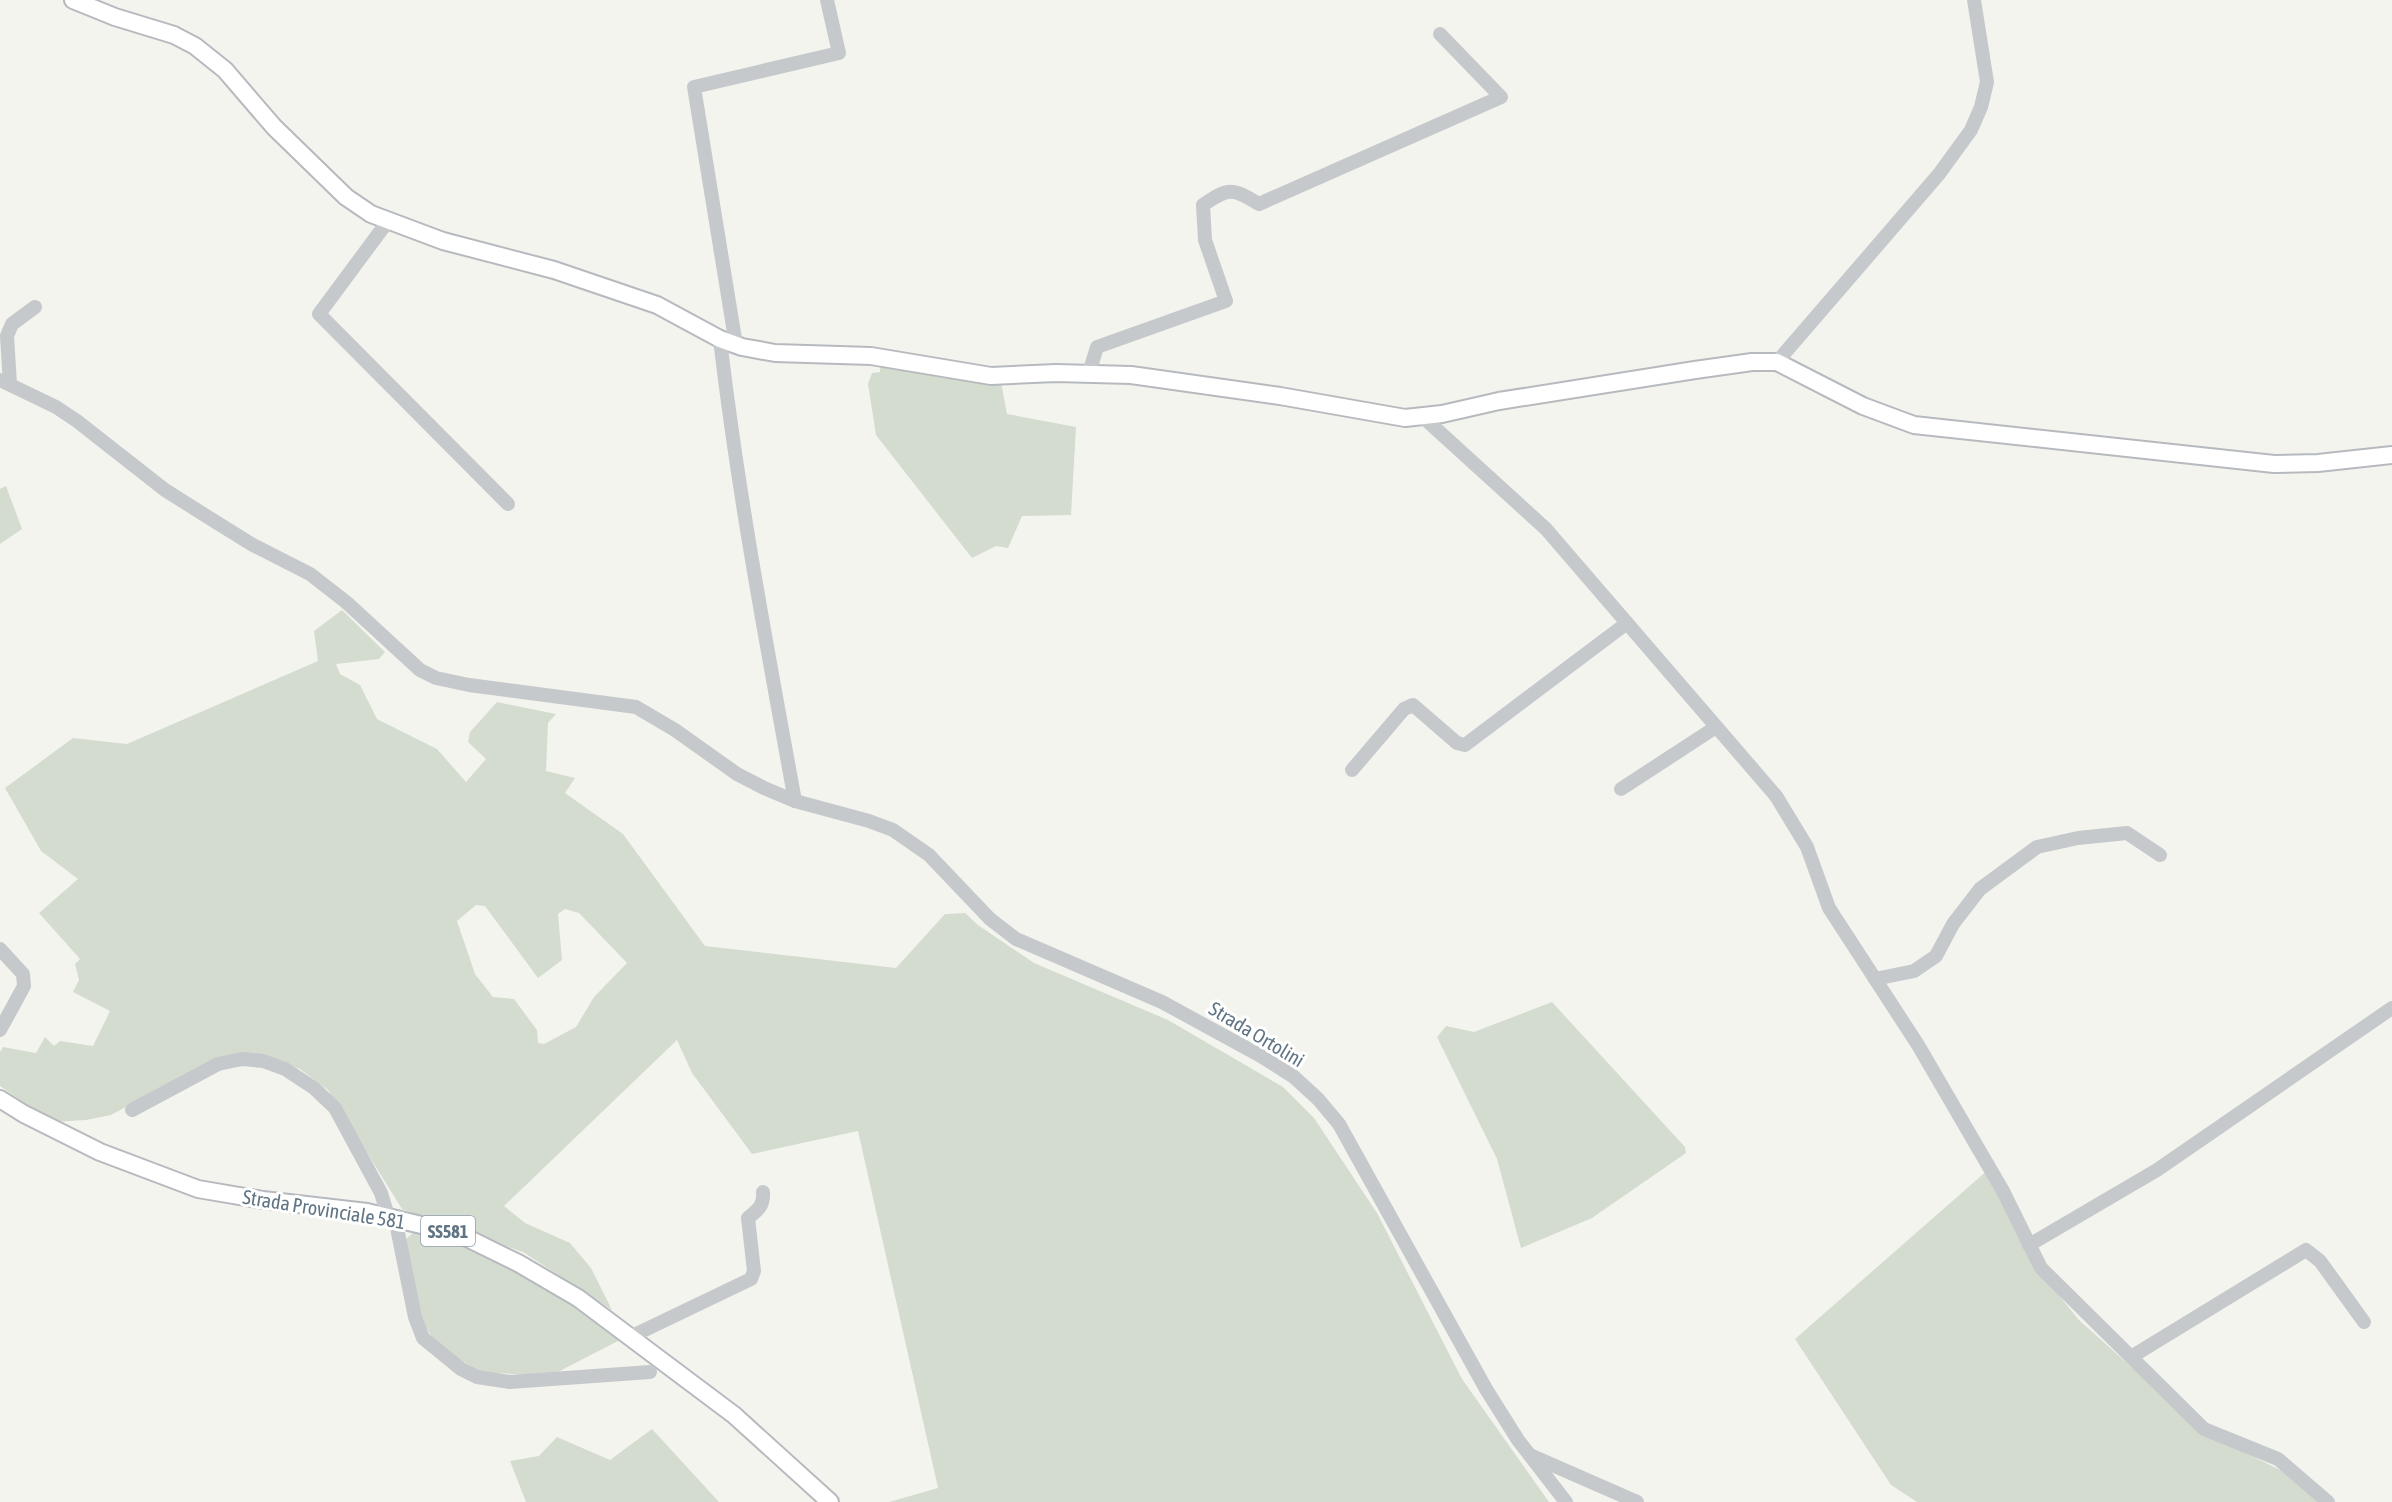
<svg xmlns="http://www.w3.org/2000/svg" width="2392" height="1502" viewBox="0 0 2392 1502" font-family="'Asap Condensed',sans-serif">
  <style>
    .green { fill: #d4dcd0; fill-rule: evenodd }
    .lines { fill: none; stroke-linecap: round; stroke-linejoin: round }
    .major-casing { stroke: #b6babe; stroke-width: 20 }
    .minor { stroke: #c6c9cc; stroke-width: 14 }
    .major { stroke: #fff; stroke-width: 16 }
    .labels { text-anchor: middle; dominant-baseline: central; stroke-width: 6; stroke-linejoin: round; paint-order: stroke }
    .shield { fill: #fff; stroke: #909ea9; stroke-width: 1.5 }
    .shield-label { font-size: 18px; font-weight: bold; fill: #607484 }
    .street-label { font-size: 20px; fill: #607484; stroke: #fff }
  </style>
  <rect width="100%" height="100%" fill="#f4f4ef"/>
  <!-- green -->
  <g class="green">
    <path d="M880 363 1001 382 1007 414 1076 427 1071 515 1022 516 1008 548 996 546 972 558 876 435 868 384 872 373 880 372Z"/>
    <path d="M6 486 22 529 0 544V489Z"/>
    <path d="M342 610 385 652 379 659 336 664 340 674 360 685 377 719 437 749 466 782 486 759 468 742 470 732 497 702 556 714 548 723 546 771 575 778 565 793 623 834 705 946 896 968 945 914 965 913 978 925 1034 963 1168 1020 1283 1087 1314 1118 1377 1213 1462 1379 1549 1502H889L938 1488 858 1131 752 1154 692 1073 677 1040 504 1206 525 1223 570 1243 591 1268 612 1310 523 1252 402 1209 328 1090 300 1069 260 1054 220 1057 111 1115 86 1120 53 1122 0 1086V1052L3 1047 36 1053 45 1037 54 1046 60 1041 93 1046 110 1011 73 992 79 980 75 964 80 959 39 913 78 879 41 851 5 788 73 738 127 744 318 661 314 631ZM476 905 485 906 538 978 562 960 558 914 565 909 579 913 627 963 594 997 576 1027 544 1044 538 1043 537 1030 514 999 493 997 475 974 457 921Z"/>
    <path d="M1552 1002 1685 1147 1686 1153 1592 1218 1521 1248 1497 1159 1437 1037 1446 1026 1474 1032Z"/>
    <path d="M1989 1169 2036 1267 2079 1320 2204 1432 2298 1479 2322 1502H1917L1891 1485 1795 1339Z"/>
    <path d="M414 1232 489 1255 558 1291 620 1340 550 1376 479 1372 435 1343 421 1318 406 1239Z"/>
    <path d="M652 1429 719 1502H526L510 1461 539 1456 557 1437 610 1460Z"/>
  </g>
  <g class="lines">
    <!-- major casing -->
    <g class="major-casing">
      <g id="major">
        <path d="M73 0 115 17 174 35 195 46 225 70 274 127 346 197 371 214 443 241 554 270 657 305 720 339 742 347 775 353 871 356 991 376 1056 373 1131 375 1280 396 1405 418 1442 414 1499 401 1695 370 1752 362H1777L1863 406 1914 425 2274 464 2318 463 2392 455"/>
        <path d="M0 1099 24 1114 100 1152 198 1189 263 1200 367 1212 459 1234 518 1263 578 1298 734 1415 830 1502"/>
      </g>
    </g>
    <!-- minor -->
    <g class="minor">
      <path d="M388 221 319 314 508 504"/>
      <path d="M720 339C738 494 767 647 795 801"/>
      <path d="M736 345 694 87 839 53 827 0"/>
      <path d="M1777 362 1939 174 1971 130 1981 107 1987 82 1974 0"/>
      <path d="M1089 373 1097 347 1226 301 1205 240 1203 205C1229 187 1232 188 1259 204L1501 97 1440 34"/>
      <path d="M0 380 56 407 77 421 165 490 219 524 253 545 310 574 346 602 420 670 436 678 469 685 636 707 675 730 737 774 764 788 795 801 869 821 893 830 929 855 990 919 1016 939 1162 1002 1261 1056 1294 1077 1318 1099 1339 1124 1486 1389 1518 1440 1566 1502"/>
      <path d="M10 384 7 336 12 324 35 307"/>
      <path d="M1423 417 1546 529 1776 796 1807 847 1829 908 1918 1045 2003 1191 2041 1268 2204 1429 2278 1459 2328 1502"/>
      <path d="M1352 770 1404 709 1413 705 1457 743 1465 745 1627 623"/>
      <path d="M1621 789 1716 727"/>
      <path d="M0 949 23 974 24 986 0 1030"/>
      <path d="M1875 979 1914 971 1936 956 1953 924 1980 889 2037 847 2078 838 2127 833 2160 855"/>
      <path d="M132 1110 218 1064 242 1059 263 1061 285 1069 314 1088 335 1108 381 1193 388 1216"/>
      <path d="M395 1218 415 1317 423 1338 461 1369 477 1377 510 1382 650 1372"/>
      <path d="M2029 1245 2157 1170 2392 1008"/>
      <path d="M630 1337 751 1279 754 1271 748 1218C758 1210 764 1206 763 1192"/>
      <path d="M2131 1357 2306 1250 2320 1261 2364 1322"/>
      <path d="M1532 1456 1637 1502"/>
    </g>
    <!-- major -->
    <use href="#major" class="major"/>
  </g>
  <g class="labels">
    <!-- shield labels -->
    <rect class="shield" x="421" y="1216" width="54" height="30" rx="4.5"/>
    <g class="shield-label">
      <text x="448" y="1231">SS581</text>
    </g>
    <!-- street labels -->
    <g class="street-label">
      <text transform="translate(1257 1034) rotate(31)">Strada Ortolini</text>
      <text transform="translate(324 1209) rotate(9)">Strada Provinciale 581</text>
    </g>
  </g>
</svg>
